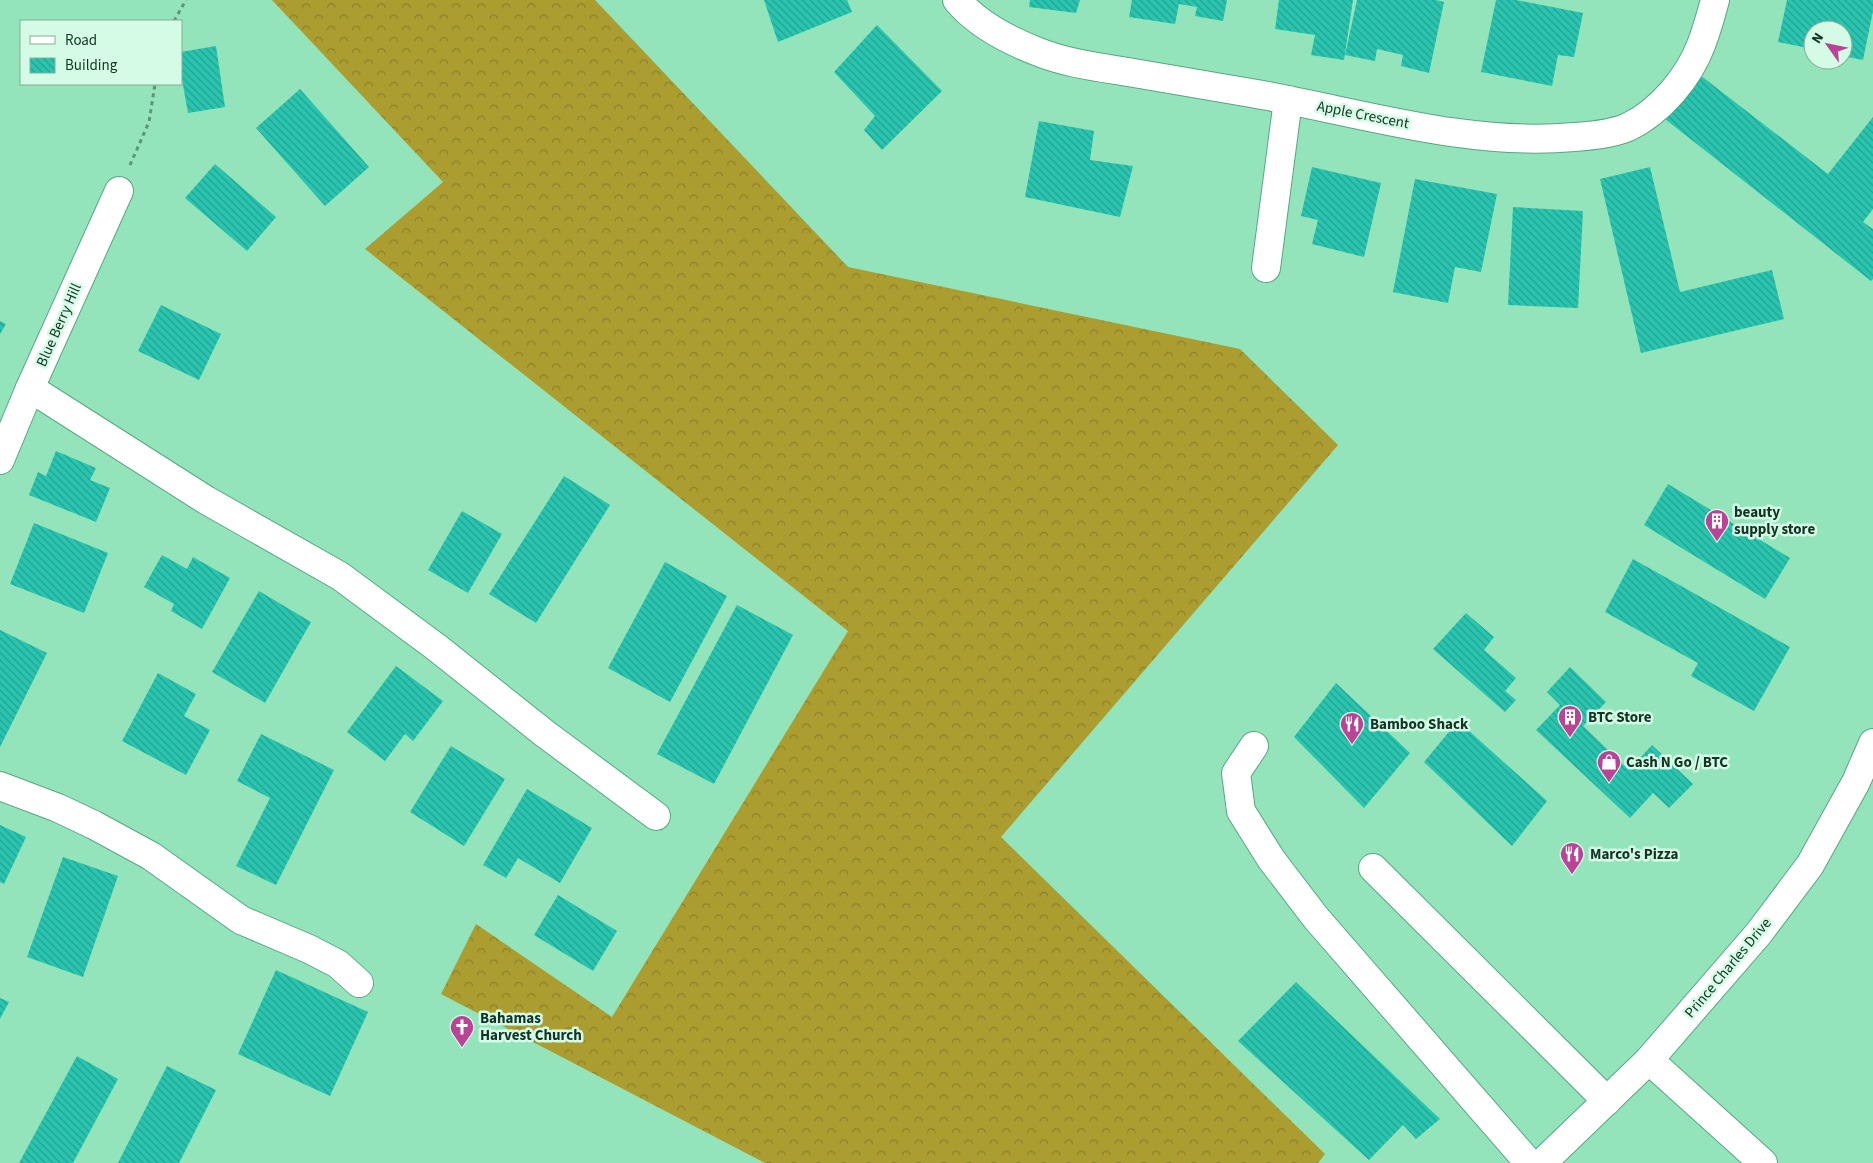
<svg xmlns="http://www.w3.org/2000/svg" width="1873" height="1163" viewBox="0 0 1873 1163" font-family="'Source Sans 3',sans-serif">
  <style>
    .forest { fill: url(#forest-crowns) }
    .building { fill: url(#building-back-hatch) }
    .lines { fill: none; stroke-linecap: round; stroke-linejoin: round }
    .minor-casing { stroke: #57a780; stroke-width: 30 }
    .highway-casing { stroke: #57a780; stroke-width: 30 }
    .path { stroke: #5a9678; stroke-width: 3; stroke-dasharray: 4 4; stroke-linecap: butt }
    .minor { stroke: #fff; stroke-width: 28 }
    .highway { stroke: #fff; stroke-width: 28 }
    .labels { text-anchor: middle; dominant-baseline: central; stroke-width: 5; stroke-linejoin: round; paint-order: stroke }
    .street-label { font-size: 15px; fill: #133425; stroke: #d4fbe5 }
    .poi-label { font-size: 15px; font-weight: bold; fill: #133425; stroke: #d4fbe5; text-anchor: start }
  </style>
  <defs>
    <pattern id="forest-crowns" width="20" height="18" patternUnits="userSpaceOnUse" patternTransform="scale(1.25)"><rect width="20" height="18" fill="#ac9d31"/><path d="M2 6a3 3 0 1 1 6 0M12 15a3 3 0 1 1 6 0" fill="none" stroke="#8b8129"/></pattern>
    <pattern id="building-back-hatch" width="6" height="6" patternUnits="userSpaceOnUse" patternTransform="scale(1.25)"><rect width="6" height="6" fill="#2ac5b0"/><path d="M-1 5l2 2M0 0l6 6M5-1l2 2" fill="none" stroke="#23a18f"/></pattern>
  </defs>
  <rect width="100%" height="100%" fill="#93e4ba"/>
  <!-- forest -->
  <path class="forest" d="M272 0H595L848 267 1240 349 1338 445 1001 837 1325 1154 1318 1163H765L441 994 476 924 612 1017 848 631 365 249 443 182Z"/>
  <!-- building -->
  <g class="building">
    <path d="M764 0H847L852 12 778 42Z"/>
    <path d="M1030 0H1080L1076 13 1029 7Z"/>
    <path d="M1132 0H1227L1223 21 1195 16 1197 7 1179 4 1175 24 1129 17Z"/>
    <path d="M1279 0H1353L1344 60 1311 55 1315 35 1275 29Z"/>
    <path d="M1357 0H1436L1444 2 1429 73 1401 66 1403 55 1377 49 1375 61 1345 55Z"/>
    <path d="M1496 0H1516L1583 13 1574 57 1558 55 1552 86 1481 72Z"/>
    <path d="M1787 0H1873V11L1863 60 1843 56V30H1813V49L1778 42Z"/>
    <path d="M877 25 942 91 882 150 864 130 875 116 834 72Z"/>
    <path d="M216 46 225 107 188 113 181 74V52Z"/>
    <path d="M1700 75 1828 174 1873 117V209L1863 222 1873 229V279L1871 281 1665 119Z"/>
    <path d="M300 89 369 167 325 206 256 128Z"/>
    <path d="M1039 121 1094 131 1090 160 1133 166 1120 217 1025 197Z"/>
    <path d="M215 164 276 217 247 251 185 198Z"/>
    <path d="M1312 167 1381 183 1364 257 1312 244 1318 220 1301 216Z"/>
    <path d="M1650 167 1680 292 1772 270 1784 319 1641 353 1600 179Z"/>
    <path d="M1415 179 1497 194 1481 272 1455 267 1448 303 1393 292Z"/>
    <path d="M1513 207 1583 211 1578 308 1508 305Z"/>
    <path d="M161 305 221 334 199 380 138 351Z"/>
    <path d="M0 321 6 324 0 334Z"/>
    <path d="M56 451 96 468 90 480 110 488 96 522 29 495 38 472 46 476Z"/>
    <path d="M564 476 610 505 536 623 489 594Z"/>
    <path d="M1668 484 1790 558 1765 599 1644 525Z"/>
    <path d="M462 511 502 534 468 593 428 570Z"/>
    <path d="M34 523 108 553 84 613 10 584Z"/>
    <path d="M162 555 187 569 193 557 230 578 202 629 171 611 174 604 144 587Z"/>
    <path d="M1633 559 1790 647 1754 711 1691 676 1698 663 1605 612Z"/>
    <path d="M665 562 727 596 670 702 608 668Z"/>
    <path d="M259 591 311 622 265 703 212 672Z"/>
    <path d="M737 605 793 635 714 784 657 754Z"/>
    <path d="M1466 613 1494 637 1484 650 1516 678 1505 691 1516 700 1505 712 1433 649Z"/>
    <path d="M0 630 47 653 0 747Z"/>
    <path d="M396 666 443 701 413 741 405 734 385 761 347 732Z"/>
    <path d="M1570 667 1606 702 1583 726 1629 770 1652 745 1693 784 1669 808 1653 793 1630 818 1536 730 1560 705 1547 692Z"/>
    <path d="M158 673 196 694 184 716 210 730 186 775 122 741Z"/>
    <path d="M1336 683 1410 753 1364 808 1294 737Z"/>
    <path d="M1458 721 1547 801 1512 846 1424 762Z"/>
    <path d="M261 734 334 770 276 885 236 866 270 798 237 781Z"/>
    <path d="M451 746 505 779 464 846 410 812Z"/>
    <path d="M527 789 592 828 560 883 518 858 506 878 483 865Z"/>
    <path d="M0 825 26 837 4 884 0 882Z"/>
    <path d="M63 857 118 876 83 977 27 957Z"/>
    <path d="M558 895 617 931 593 971 534 935Z"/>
    <path d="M276 970 368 1012 330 1096 238 1054Z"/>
    <path d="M1296 982 1440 1119 1416 1139 1403 1125 1369 1160 1238 1041Z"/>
    <path d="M0 998 9 1002 0 1019Z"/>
    <path d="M77 1056 118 1079 73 1163H19Z"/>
    <path d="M167 1066 216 1090 179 1163H118Z"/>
  </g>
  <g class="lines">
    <!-- minor casing -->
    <g class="minor-casing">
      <g id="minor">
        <path d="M957 0C976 23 1008 40 1036 51 1065 63 1097 67 1128 72 1169 79 1210 86 1251 93 1356 111 1466 147 1574 137 1591 136 1612 134 1628 127 1660 112 1689 77 1701 45 1707 30 1711 15 1715 0"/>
        <path d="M1266 268 1288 100"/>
        <path d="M30 388 206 500 340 576 436 647 544 733 656 816"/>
        <path d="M0 460 30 388 119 191"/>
        <path d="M1254 746 1236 773 1241 811 1271 859 1316 918 1529 1163"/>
        <path d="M0 786 58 808 94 825 151 856 241 920 309 949 338 964 359 983"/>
        <path d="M1373 868 1607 1101"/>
        <path d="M1649 1060 1763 1163"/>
      </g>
    </g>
    <!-- highway casing -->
    <g class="highway-casing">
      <path id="highway" d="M1542 1163 1649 1060 1759 933 1810 865 1856 782 1873 743"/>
    </g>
    <!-- path -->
    <g class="path">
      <path d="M174 21 186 0"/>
      <path d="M130 165 149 122 155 84"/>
    </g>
    <!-- minor -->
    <use href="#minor" class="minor"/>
    <!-- highway -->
    <use href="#highway" class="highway"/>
  </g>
  <!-- icons -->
  <defs>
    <g id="building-pin" transform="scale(1.25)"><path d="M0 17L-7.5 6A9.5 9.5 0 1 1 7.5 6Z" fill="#ba4297" stroke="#d4fbe5"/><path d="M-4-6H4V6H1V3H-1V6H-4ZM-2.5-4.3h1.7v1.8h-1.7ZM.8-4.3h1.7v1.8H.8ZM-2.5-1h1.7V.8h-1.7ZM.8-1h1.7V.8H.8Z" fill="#fff"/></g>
    <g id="restaurant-pin" transform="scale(1.25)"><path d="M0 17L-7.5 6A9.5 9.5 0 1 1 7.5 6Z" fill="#ba4297" stroke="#d4fbe5"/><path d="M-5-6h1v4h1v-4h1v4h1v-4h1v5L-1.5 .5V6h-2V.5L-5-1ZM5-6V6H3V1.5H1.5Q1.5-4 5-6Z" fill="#fff"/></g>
    <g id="shop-pin" transform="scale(1.25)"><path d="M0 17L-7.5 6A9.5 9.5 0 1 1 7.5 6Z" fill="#ba4297" stroke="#d4fbe5"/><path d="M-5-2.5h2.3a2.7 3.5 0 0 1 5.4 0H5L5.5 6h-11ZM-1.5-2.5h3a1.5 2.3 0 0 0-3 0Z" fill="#fff"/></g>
    <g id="church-pin" transform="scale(1.25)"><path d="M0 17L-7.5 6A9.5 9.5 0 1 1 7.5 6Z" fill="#ba4297" stroke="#d4fbe5"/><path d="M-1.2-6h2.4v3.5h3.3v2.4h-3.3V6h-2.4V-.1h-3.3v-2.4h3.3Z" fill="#fff"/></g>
  </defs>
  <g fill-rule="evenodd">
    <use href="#building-pin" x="1717" y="521"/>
    <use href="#building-pin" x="1570" y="717"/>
    <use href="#restaurant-pin" x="1352" y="724"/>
    <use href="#shop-pin" x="1609" y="762"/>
    <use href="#restaurant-pin" x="1572" y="854"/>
    <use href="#church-pin" x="462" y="1027"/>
  </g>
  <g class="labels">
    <!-- street labels -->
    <g class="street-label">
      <text transform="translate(1363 115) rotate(11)">Apple Crescent</text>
      <text transform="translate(59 325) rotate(-66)">Blue Berry Hill</text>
      <text transform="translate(1728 968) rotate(-50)">Prince Charles Drive</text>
    </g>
    <!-- poi labels -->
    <g class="poi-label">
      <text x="1734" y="512">beauty<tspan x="1734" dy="17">supply store</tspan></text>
      <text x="1588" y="717">BTC Store</text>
      <text x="1370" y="724">Bamboo Shack</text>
      <text x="1626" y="762">Cash N Go / BTC</text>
      <text x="1590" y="854">Marco's Pizza</text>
      <text x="480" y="1018">Bahamas<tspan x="480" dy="17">Harvest Church</tspan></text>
    </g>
  </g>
  <!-- legend -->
  <rect x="20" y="20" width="162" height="65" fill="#d4fbe5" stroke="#87ab98"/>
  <rect x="30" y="36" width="25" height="8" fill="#ffffff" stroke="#87ab98"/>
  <text x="65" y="45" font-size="15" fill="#133425">Road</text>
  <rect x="30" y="58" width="25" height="15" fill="url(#building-back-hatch)" stroke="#87ab98"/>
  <text x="65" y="70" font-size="15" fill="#133425">Building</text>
  <!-- north arrow -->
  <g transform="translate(1828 45) rotate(303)"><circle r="24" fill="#d4fbe5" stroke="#87ab98"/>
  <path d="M0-4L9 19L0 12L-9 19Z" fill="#ba4297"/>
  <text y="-8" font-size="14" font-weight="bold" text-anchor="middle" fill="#133425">N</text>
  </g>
</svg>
